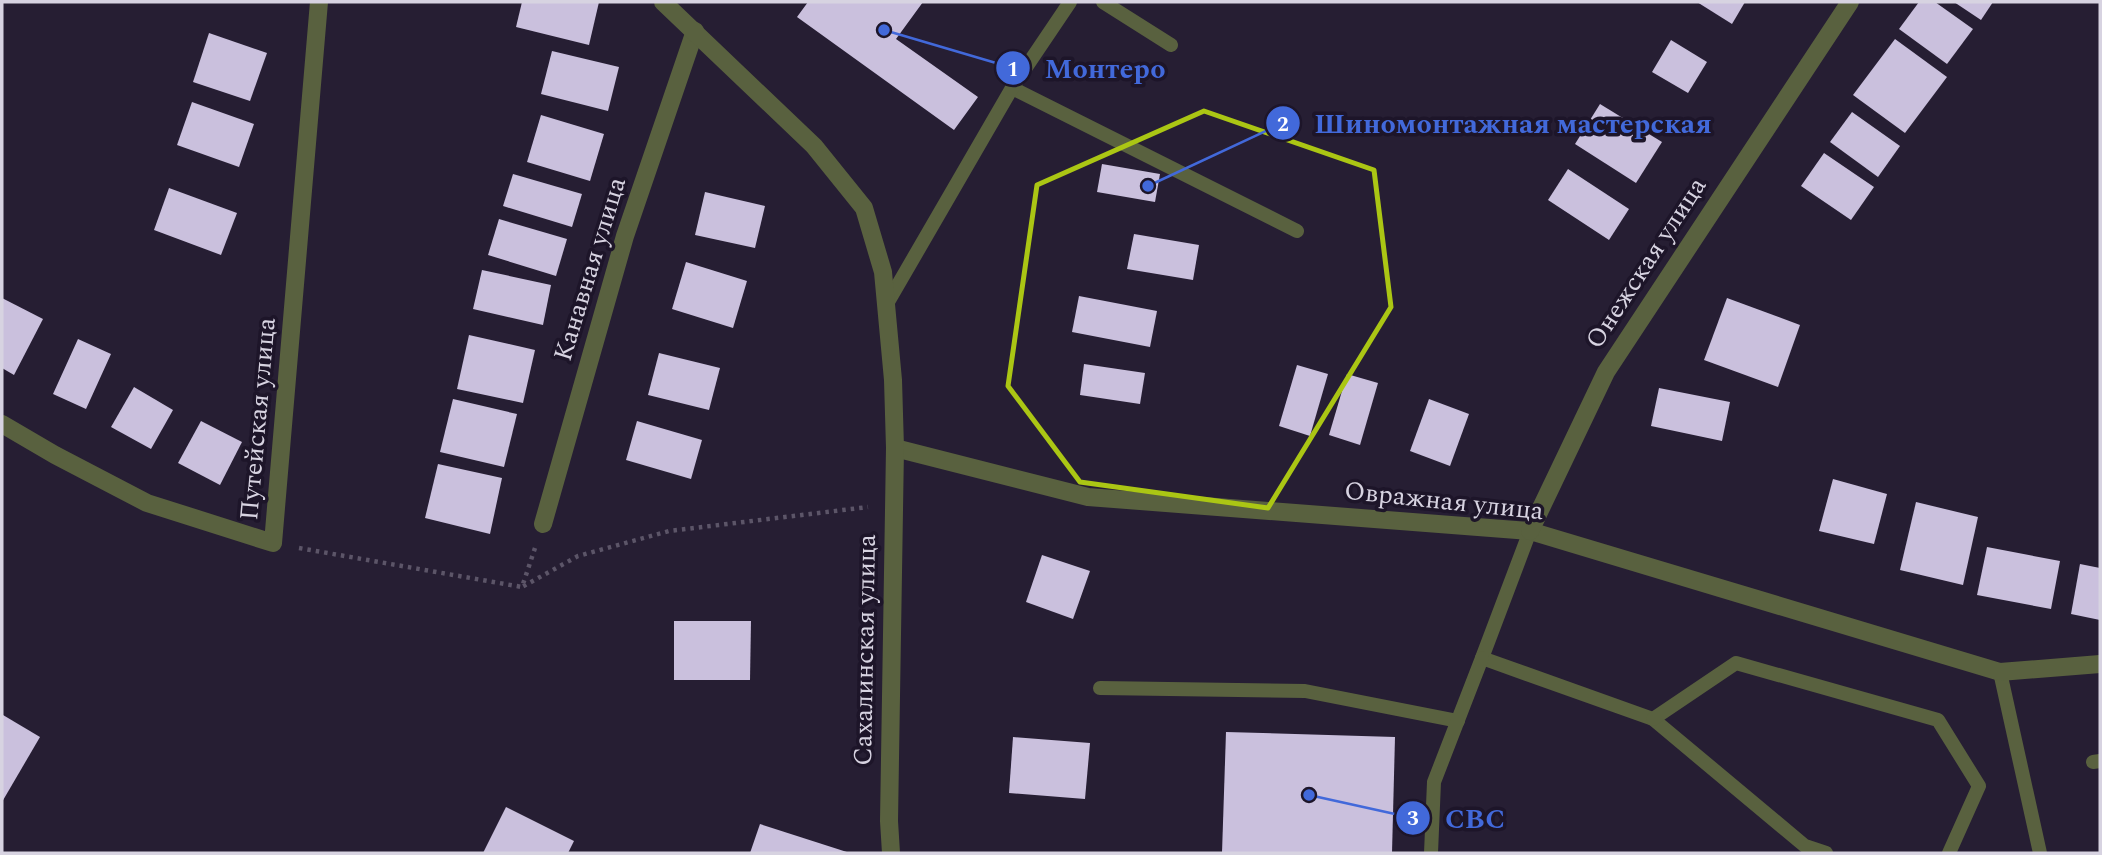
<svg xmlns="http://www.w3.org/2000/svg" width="2102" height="855" viewBox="0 0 2102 855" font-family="Spectral,serif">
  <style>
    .building { fill: #cac0dd }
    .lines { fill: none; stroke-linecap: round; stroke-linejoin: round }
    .path { stroke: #5c5568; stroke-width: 4.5; stroke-dasharray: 3.5 5; stroke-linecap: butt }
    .service { stroke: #59613f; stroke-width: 14 }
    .minor { stroke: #59613f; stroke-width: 18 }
    .tertiary { stroke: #59613f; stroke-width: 18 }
    .marked { fill: none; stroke: #abc614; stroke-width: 5; stroke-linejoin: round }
    .labels { text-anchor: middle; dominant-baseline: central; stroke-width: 7; stroke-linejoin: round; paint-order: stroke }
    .street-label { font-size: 26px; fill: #d7d3e1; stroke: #1d1529 }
    .leader { fill: none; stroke: #4269da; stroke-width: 2.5 }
    .callout-dot { fill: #4269da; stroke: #1d1529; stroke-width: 2.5 }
    .mark-label { font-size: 21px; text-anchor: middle; font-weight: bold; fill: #fff }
    .callout-label { font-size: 28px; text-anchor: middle; font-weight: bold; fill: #4269da; stroke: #1d1529; stroke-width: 7; stroke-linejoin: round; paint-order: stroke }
  </style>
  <rect width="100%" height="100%" fill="#261e33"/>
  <!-- building -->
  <g class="building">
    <path d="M522 2H599L589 45 516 27Z"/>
    <path d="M808 2H923L896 39 978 97 954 130 797 17Z"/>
    <path d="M1697 2H1745L1732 24Z"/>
    <path d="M1919 2H1935L1973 29 1947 64 1899 29Z"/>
    <path d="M1954 2H1993L1981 20Z"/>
    <path d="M209 33 267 53 250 101 193 82Z"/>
    <path d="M1895 39 1947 77 1905 133 1853 95Z"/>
    <path d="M1671 40 1707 62 1688 93 1652 72Z"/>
    <path d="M552 51 619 67 608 111 541 94Z"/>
    <path d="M192 102 254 124 239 167 177 145Z"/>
    <path d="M1600 104 1662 142 1636 183 1575 144Z"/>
    <path d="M1852 112 1900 146 1878 177 1830 142Z"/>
    <path d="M541 115 604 134 590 181 527 162Z"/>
    <path d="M1824 153 1874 187 1851 220 1801 186Z"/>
    <path d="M1102 164 1160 174 1155 202 1097 192Z"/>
    <path d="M1568 169 1629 209 1609 240 1548 200Z"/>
    <path d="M513 174 582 194 572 227 503 206Z"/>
    <path d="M169 188 237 213 221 255 154 230Z"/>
    <path d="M705 192 765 206 755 248 695 235Z"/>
    <path d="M499 219 567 239 556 276 488 255Z"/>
    <path d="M1134 234 1199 245 1193 280 1127 269Z"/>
    <path d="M686 262 747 281 733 328 672 309Z"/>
    <path d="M482 270 551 285 543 325 473 309Z"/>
    <path d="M1079 296 1157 311 1150 347 1072 332Z"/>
    <path d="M2 298 43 319 14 375 2 368Z"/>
    <path d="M1727 298 1800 325 1778 387 1704 360Z"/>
    <path d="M469 335 535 350 523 403 457 389Z"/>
    <path d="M78 339 111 354 86 409 53 394Z"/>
    <path d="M659 353 720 368 709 410 648 395Z"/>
    <path d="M1084 364 1145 373 1140 404 1080 395Z"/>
    <path d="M1297 365 1328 374 1310 436 1279 426Z"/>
    <path d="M1347 374 1378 383 1360 445 1329 435Z"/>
    <path d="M134 387 173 410 151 449 111 427Z"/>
    <path d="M1659 388 1730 402 1722 441 1651 426Z"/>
    <path d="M453 399 517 414 504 467 440 452Z"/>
    <path d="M1429 399 1469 414 1450 466 1410 451Z"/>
    <path d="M201 421 242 442 220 485 178 463Z"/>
    <path d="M637 421 702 440 691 479 626 460Z"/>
    <path d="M438 464 502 478 490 534 425 518Z"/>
    <path d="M1833 479 1887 494 1874 544 1819 531Z"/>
    <path d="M1916 502 1978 517 1963 585 1900 570Z"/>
    <path d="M1987 547 2060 561 2051 609 1977 595Z"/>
    <path d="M1042 555 1090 571 1073 619 1026 602Z"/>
    <path d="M2080 564 2100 568V620L2071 614Z"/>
    <path d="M674 621H751L750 680H674Z"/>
    <path d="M3 715 40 737 2 802V717Z"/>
    <path d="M1226 732 1395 737 1392 853H1222Z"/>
    <path d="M1013 737 1090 743 1085 799 1009 793Z"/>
    <path d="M506 807 574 841 568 853H483Z"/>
    <path d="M760 824 850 853H750Z"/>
  </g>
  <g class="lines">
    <!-- path -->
    <g class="path">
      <path d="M299 548 522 587"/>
      <path d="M535 548 522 587 578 556 669 531 868 507"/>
    </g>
    <!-- service -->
    <g class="service">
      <path d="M1103 2 1171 45"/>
      <path d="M1012 88 1297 231"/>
      <path d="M888 302 1012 88 1070 2"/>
      <path d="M1530 531 1482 658 1653 719 1805 846 1826 853"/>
      <path d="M2000 672 2040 853"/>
      <path d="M1100 688 1305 691 1458 721"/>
      <path d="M1653 719 1736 663 1938 720 1979 786 1949 853"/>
      <path d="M2093 762 2100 761"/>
      <path d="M1431 853 1434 782 1482 658"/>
    </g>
    <!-- minor -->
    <g class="minor">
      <path d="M2 424 55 455 147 503 273 543 319 2"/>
      <path d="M895 448 1088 497 1530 531 2000 672 2100 664"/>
      <path d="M543 524 625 236 695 31"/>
      <path d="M1530 531 1606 372 1850 2"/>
    </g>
    <!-- tertiary -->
    <path class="tertiary" d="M663 2 814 146 864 208 883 272 893 380 895 448 889 821 891 853"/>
  </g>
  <!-- marked area -->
  <path class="marked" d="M1204 111 1374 170 1391 307 1268 508 1080 482 1008 386 1037 185Z"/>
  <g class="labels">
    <!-- street labels -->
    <g class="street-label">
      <text transform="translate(1646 263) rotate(-57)">Онежская улица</text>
      <text transform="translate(590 269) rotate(-73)">Канавная улица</text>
      <text transform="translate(258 419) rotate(-85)">Путейская улица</text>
      <text transform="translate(1444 501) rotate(6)">Овражная улица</text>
      <text transform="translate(865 650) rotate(-89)">Сахалинская улица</text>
    </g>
  </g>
  <!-- callouts -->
  <path class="leader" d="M884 30L1013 68M1148 186L1283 123M1309 795L1413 818"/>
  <g class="callout-dot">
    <circle cx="884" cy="30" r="7"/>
    <circle cx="1148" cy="186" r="7"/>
    <circle cx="1309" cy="795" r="7"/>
    <circle cx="1013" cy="68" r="18"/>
    <circle cx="1283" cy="123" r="18"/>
    <circle cx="1413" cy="818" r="18"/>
  </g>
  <g class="mark-label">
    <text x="1013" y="76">1</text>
    <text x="1283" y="131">2</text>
    <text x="1413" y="825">3</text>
  </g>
  <g class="callout-label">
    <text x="1105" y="78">Монтеро</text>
    <text x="1513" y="133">Шиномонтажная мастерская</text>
    <text x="1475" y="828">СВС</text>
  </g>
  <!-- border -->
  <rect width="2102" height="855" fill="none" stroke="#d7d3e1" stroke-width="7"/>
</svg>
